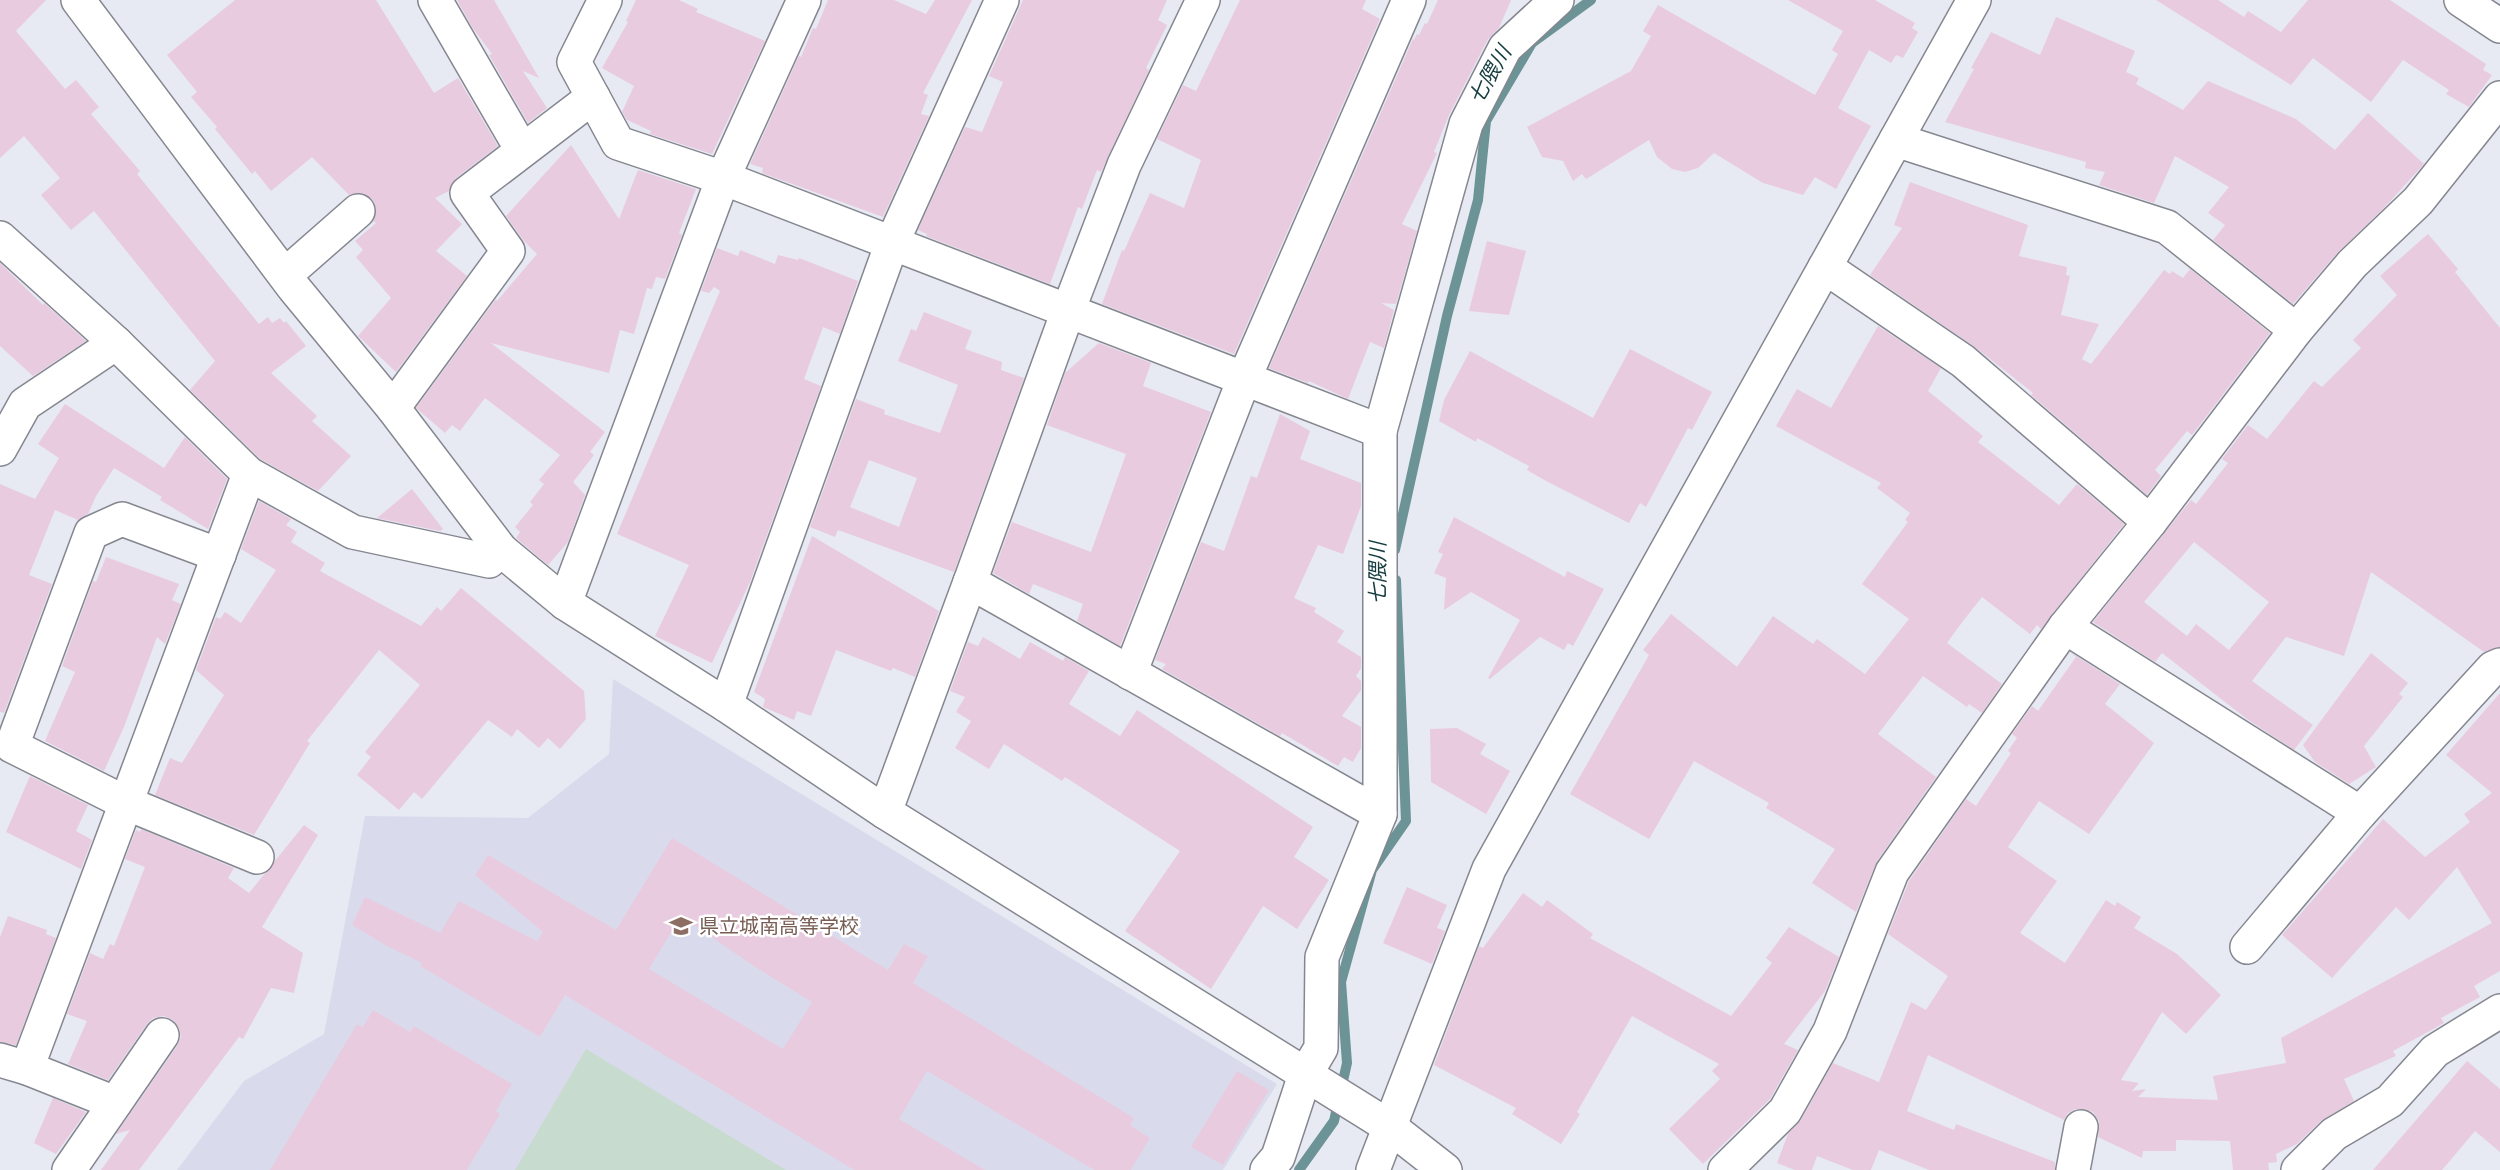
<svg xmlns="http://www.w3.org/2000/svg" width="2500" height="1170" viewBox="0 0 2500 1170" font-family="'Times New Roman','Noto Sans JP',serif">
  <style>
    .built { fill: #d9dbed }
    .green { fill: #c7dbce }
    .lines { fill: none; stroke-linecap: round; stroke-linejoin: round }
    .stream { stroke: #6c9396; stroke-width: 10 }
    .building { fill: #e9cbe0; fill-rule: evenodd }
    .minor-casing { stroke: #858790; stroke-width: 36 }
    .minor { stroke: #fff; stroke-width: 33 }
    .labels { text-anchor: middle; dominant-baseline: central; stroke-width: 5; stroke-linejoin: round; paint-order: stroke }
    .education-label { font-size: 20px; fill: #785e54; stroke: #fff; text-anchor: start }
    .water-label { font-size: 21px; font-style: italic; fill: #153c3f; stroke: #fff }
  </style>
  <rect width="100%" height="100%" fill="#e7e9f3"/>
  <!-- built -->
  <path class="built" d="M613 679 1277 1084 1223 1170H177L244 1081 324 1034 365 816 528 818 609 754Z"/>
  <!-- green -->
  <path class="green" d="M586 1049 786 1170H515Z"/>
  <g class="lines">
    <!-- stream -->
    <g class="stream">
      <path d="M1395 550 1447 316 1478 200 1486 121 1532 43 1591 0"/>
      <path d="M1299 1170 1334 1121 1347 1063 1341 982 1372 870 1406 821 1396 580"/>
    </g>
  </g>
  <!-- building -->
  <g class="building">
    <path d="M0 0H46L16 31 65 89 76 80 99 107 91 114 140 171 137 174 259 324 268 317 272 323 280 318 284 323 286 321 306 346 271 373 317 416 312 421 351 456 318 491 260 459 190 390 215 361 94 211 71 230 41 195 60 178 24 136 0 158Z"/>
    <path d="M235 0H376L434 93 458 78 498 146 456 178 449 191 435 198 462 224 436 251 467 276 396 372 358 336 391 298 356 257 363 250 355 241 376 223 373 221 376 208 372 199 363 193H355L349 195 312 157 271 191 255 171 252 174 215 129 217 127 191 97 197 92 167 55Z"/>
    <path d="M457 0H494L539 78 523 71 547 108 528 123 489 55 492 54 472 27Z"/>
    <path d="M636 0H679L698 9 696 12 765 41 712 154 650 134 651 131 627 120 622 112 634 86 602 68 628 22 626 21Z"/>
    <path d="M828 0H894L926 14 935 0H972L923 93 928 95 921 114 929 116 883 217 762 173 763 168 750 164 799 56 801 57 813 28 816 29Z"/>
    <path d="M1023 0H1167L1158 20 1167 25 1146 68 1149 70 1101 172 1097 170 1082 209 1078 207 1050 284 926 236 927 234 918 230 965 127 982 132 1003 82 989 76Z"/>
    <path d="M1240 0H1366L1362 9 1380 19 1234 354 1102 304 1122 250 1124 251 1150 193 1184 208 1201 160 1157 139 1183 85 1196 91Z"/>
    <path d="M1438 0H1511L1499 28 1488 39 1449 115 1434 152 1437 153 1402 224 1417 231 1396 304 1381 303 1394 310 1384 348 1370 342 1348 399 1309 381 1308 383 1269 368 1413 39 1414 40 1417 34 1419 35 1425 23 1427 24Z"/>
    <path d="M1788 0H1875L1915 23 1912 28 1918 32 1903 58 1896 55 1891 63 1869 50 1838 108 1871 126 1836 189 1815 177 1803 195 1763 183 1714 153 1698 168 1685 172 1672 169 1657 157 1649 140 1586 179 1582 174 1573 181 1563 161 1542 157 1527 127 1631 71 1651 36 1643 31 1658 5 1815 95 1838 54 1832 50 1843 31Z"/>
    <path d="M2156 0H2218L2244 17 2248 11 2281 32 2308 0H2390L2486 64 2483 70 2492 75 2469 107 2446 94 2449 90 2403 60 2371 102 2313 58 2291 85Z"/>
    <path d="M2056 17 2135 51 2126 72 2139 78 2136 84 2183 110 2208 81 2296 119 2335 150 2368 113 2424 164 2383 209 2338 252 2293 304 2213 240 2225 225 2208 213 2229 187 2175 156 2154 203 2099 185 2105 172 2085 168 2086 162 1945 122 1974 69 1971 68 1991 32 2040 55Z"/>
    <path d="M571 145 619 219 638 170 696 189 679 233 682 235 665 279 656 277 652 289 647 288 634 334 620 330 609 373 491 343 605 432 590 452 594 455 573 482 585 495 568 542 548 565 516 538 520 532 515 527 533 505 530 502 544 484 539 480 560 455 485 398 460 431 452 425 445 433 416 408 496 299 497 301 537 254 524 241 506 216Z"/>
    <path d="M1910 182 2028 225 2019 256 2067 267 2066 275 2070 276 2061 315 2099 324 2082 359 2091 364 2164 270 2170 274 2172 271 2183 278 2190 269 2270 333 2192 435 2187 431 2155 470 2161 476 2147 495 2031 395 2033 393 1975 347 1870 275 1902 228 1894 225Z"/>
    <path d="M2428 234 2458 269 2455 272 2500 328V647L2484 652 2371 572 2344 656 2286 637 2252 681 2313 725 2294 750 2247 719 2162 653 2155 662 2093 622 2191 500 2196 504 2228 463 2222 459 2248 425 2267 439 2314 381 2322 387 2361 348 2353 340 2397 295 2380 276ZM2194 542 2269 602 2229 650 2196 624 2187 636 2144 602Z"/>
    <path d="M1487 241 1526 251 1509 315 1469 311Z"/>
    <path d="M717 248 738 256 740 250 775 264 778 255 798 260 799 258 858 281 840 334 823 327 804 379 821 386 750 582 712 663 655 636 689 565 617 534 720 291 714 287 709 293 701 291Z"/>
    <path d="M0 263 43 305 44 303 86 341 33 376 0 346Z"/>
    <path d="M924 312 972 331 965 349 1002 362 1001 370 1024 378 954 572 838 530 835 537 810 527 856 399 885 410 884 414 940 433 958 385 898 361 911 329 916 331ZM869 460 917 478 899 527 850 507Z"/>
    <path d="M1878 326 1941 368 1928 391 1983 436 1978 442 2059 505 2077 484 2124 524 2041 629 2037 625 2030 634 1982 597 1963 621 1947 643 2002 684 1982 713 1969 704 1967 707 1923 676 1878 734 1936 777 1877 861 1856 912 1812 883 1835 849 1766 808 1769 803 1694 761 1649 839 1570 794 1649 655 1643 650 1671 614 1737 667 1773 616 1813 644 1817 639 1865 674 1909 619 1862 584 1908 522 1905 520 1910 513 1877 488 1881 483 1776 426 1797 389 1831 408Z"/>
    <path d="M1099 343 1151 363 1143 386 1211 412 1120 646 1077 621 1083 604 1033 584 1029 594 993 573 1012 522 1091 552 1126 454 1047 425 1065 373Z"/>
    <path d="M1630 349 1712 392 1692 430 1688 428 1646 507 1640 503 1629 523 1546 481 1527 470 1529 466 1477 438 1476 442 1439 421 1444 400 1470 351 1593 418Z"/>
    <path d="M65 404 164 468 185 437 227 479 208 529 160 500 162 497 114 468 96 496 88 514 78 520 55 510 29 575 52 584 4 713 0 712V484L35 499 59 458 38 444Z"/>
    <path d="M1280 414 1310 431 1300 459 1361 483V506L1343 554 1318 545 1294 598 1316 608 1314 612 1344 631 1337 642 1361 657V668L1356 676 1361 681V690L1342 716 1361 727V748L1353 762 1344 757 1338 766 1282 733 1280 736 1162 669 1166 664 1155 660 1201 542 1224 551 1251 476 1257 478Z"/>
    <path d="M412 489 443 529 440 531 377 518Z"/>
    <path d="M259 501 291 519 286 525 297 532 291 542 325 563 320 571 421 626 437 607 441 611 461 588 584 691 586 719 560 749 548 738 539 748 517 729 512 737 488 720 422 799 414 792 399 810 357 775 371 757 365 752 420 685 379 650 307 741 310 743 254 835 155 795 170 758 182 763 224 695 196 670 216 617 220 619 225 612 241 623 276 570 241 549Z"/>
    <path d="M1454 517 1565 577 1567 571 1604 589 1573 646 1568 643 1564 650 1540 637 1490 679 1488 678 1520 620 1471 592 1444 610 1446 578 1434 573 1443 554 1438 552Z"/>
    <path d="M812 536 939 611 915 677 893 668 891 671 836 650 811 716 797 711 794 720 763 707 765 699 754 692Z"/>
    <path d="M106 557 179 584 172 600 181 604 165 644 157 637 124 727 104 771 45 741 75 672 62 666 93 581 96 582Z"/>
    <path d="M983 637 1020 659 1030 642 1063 661 1065 657 1089 671 1069 704 1120 736 1137 710 1313 827 1294 857 1329 880 1297 929 1263 906 1211 989 1125 931 1180 851 1065 777 1062 781 1004 744 989 769 955 748 971 721 956 712 965 697 950 691 968 642 978 646Z"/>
    <path d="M2070 652 2120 684 2105 704 2154 743 2089 834 2039 801 2008 847 2057 881 2020 933 2065 963 2106 900 2115 906 2117 902 2141 917 2134 928 2177 954 2221 995 2186 1034 2162 1012 2121 1080 2139 1083 2132 1091 2146 1089 2138 1097 2218 1100 2213 1076 2286 1063 2281 1038 2492 923 2457 867 2409 920 2396 907 2332 978 2282 935 2383 819 2425 857 2470 822 2464 814 2492 793 2446 755 2500 693V971L2474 986 2480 997 2441 1018 2444 1023 2393 1051 2396 1056 2344 1079 2354 1101 2321 1121 2297 1144 2276 1154 2277 1162 2268 1163 2269 1170H2233L2230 1141 2176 1140V1151H2143L2142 1158 2098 1137 2099 1121 2093 1112 2084 1109H2075L2067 1114 2064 1120 1928 1055 1907 1111 1954 1130 1956 1124 2055 1162V1170H1929L1879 1150 1871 1170H1853L1817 1156 1812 1170H1795L1777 1163 1788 1134 1801 1120 1833 1063 1879 1082 1911 1002 1926 1010 1948 976 1888 934 1909 881 1966 799 1976 806 2011 753 2008 751 2017 738 2012 734 2032 706 2038 711 2076 657Z"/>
    <path d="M2371 653 2408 683 2399 694 2403 697 2364 746 2376 767 2349 784 2315 762 2303 745Z"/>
    <path d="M1457 728 1486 744 1480 754 1510 771 1486 814 1431 782 1430 729Z"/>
    <path d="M30 776 88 805 76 831 92 840 81 869 6 832Z"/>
    <path d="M304 825 318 835 262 927 303 953 294 993 271 988 243 1039 239 1037 139 1170H101L130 1130 116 1134 177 1046 181 1037 179 1028 173 1020 164 1016 153 1018 147 1024 108 1080 68 1064 87 1021 67 1014 90 953 103 959 110 944 114 946 145 867 125 859 136 830 140 832 141 829 234 868 228 878 249 893Z"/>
    <path d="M672 838 888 970 904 944 928 956 913 983 1134 1118 1130 1125 1150 1138 1131 1170H1094L927 1071 899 1119 985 1170H854L565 995 540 1037 420 966 422 963 387 946 352 925 365 897 440 933 459 901 537 941 543 932 475 875 488 855 616 930ZM681 916 755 967 812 1002 783 1049 649 969Z"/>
    <path d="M1407 887 1447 905 1437 928 1445 931 1432 964 1383 943Z"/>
    <path d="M1523 893 1542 907 1547 900 1593 934 1590 938 1731 1016 1772 963 1766 958 1789 927 1839 957 1825 991 1784 1044 1798 1050 1770 1099 1703 1164 1669 1129 1720 1079 1712 1071 1719 1064 1632 1016 1577 1112 1580 1114 1561 1144 1512 1114 1516 1108 1434 1065 1479 946 1483 948Z"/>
    <path d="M8 916 47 930 46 934 56 938 16 1045 0 1042V937Z"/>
    <path d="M373 1010 410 1032 414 1026 512 1084 496 1111 500 1114 467 1170H270L357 1024 363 1027Z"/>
    <path d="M2467 1061 2500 1089V1152L2475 1131 2442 1170H2373Z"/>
    <path d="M1237 1071 1269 1090 1223 1165 1191 1147Z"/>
    <path d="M53 1098 86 1112 56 1154 34 1143Z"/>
  </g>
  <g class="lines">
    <!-- minor casing -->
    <g class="minor-casing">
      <g id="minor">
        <path d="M78 0 294 288 393 408 501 550 565 603 726 705 885 812 1390 1127 1445 1170"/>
        <path d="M435 0 522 150"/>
        <path d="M605 0 574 62 618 143 723 178 1380 431V814L970 582 885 812"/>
        <path d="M2461 0 2500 26"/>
        <path d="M1896 140 2167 227 2296 330"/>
        <path d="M0 238 116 343 249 474 353 532 489 561 501 550"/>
        <path d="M1825 267 1963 361 2150 522"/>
        <path d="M285 275 358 211"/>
        <path d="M393 408 508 251 467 193 593 97"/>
        <path d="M1380 431 1466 124 1505 48 1557 0"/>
        <path d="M0 449 25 404 116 343"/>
        <path d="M219 555 122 519 91 533 12 746 126 803 257 857"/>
        <path d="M970 582 1068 311 1124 165 1203 0"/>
        <path d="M565 603 723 178 804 0"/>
        <path d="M2065 627 2360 813 2493 668 2500 665"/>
        <path d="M1130 673 1244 379 1409 0"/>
        <path d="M726 705 892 243 1002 0"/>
        <path d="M2247 947 2360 813"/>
        <path d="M0 1060 27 1068 249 474"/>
        <path d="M27 1068 115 1103"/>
        <path d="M69 1170 162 1035"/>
        <path d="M1267 1170 1278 1157 1305 1075 1321 1048 1322 957 1380 814"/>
        <path d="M1373 1170 1489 869 1974 0"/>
        <path d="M1725 1170 1785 1111 1830 1031 1892 872 2065 627 2150 522 2296 330 2352 264 2418 201 2500 98"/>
        <path d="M2073 1170 2081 1127"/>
        <path d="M2298 1170 2334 1134 2390 1101 2435 1051 2500 1011"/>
      </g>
    </g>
    <!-- minor -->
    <use href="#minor" class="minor"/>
  </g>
  <!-- icons -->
  <defs>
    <g id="school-bare" transform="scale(1.8)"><path d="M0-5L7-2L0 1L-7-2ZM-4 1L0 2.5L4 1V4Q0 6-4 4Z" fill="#8d6e63" stroke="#fff" stroke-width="2.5" paint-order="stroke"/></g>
  </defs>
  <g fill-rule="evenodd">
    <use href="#school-bare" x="681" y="926"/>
  </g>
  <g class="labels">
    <!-- education labels -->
    <g class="education-label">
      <text x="699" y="926">県立城南高等学校</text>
    </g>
    <!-- water labels -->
    <g class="water-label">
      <text transform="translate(1490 75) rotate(-60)">七隈川</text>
      <text transform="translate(1378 573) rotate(-90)">七隈川</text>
    </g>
  </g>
</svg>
